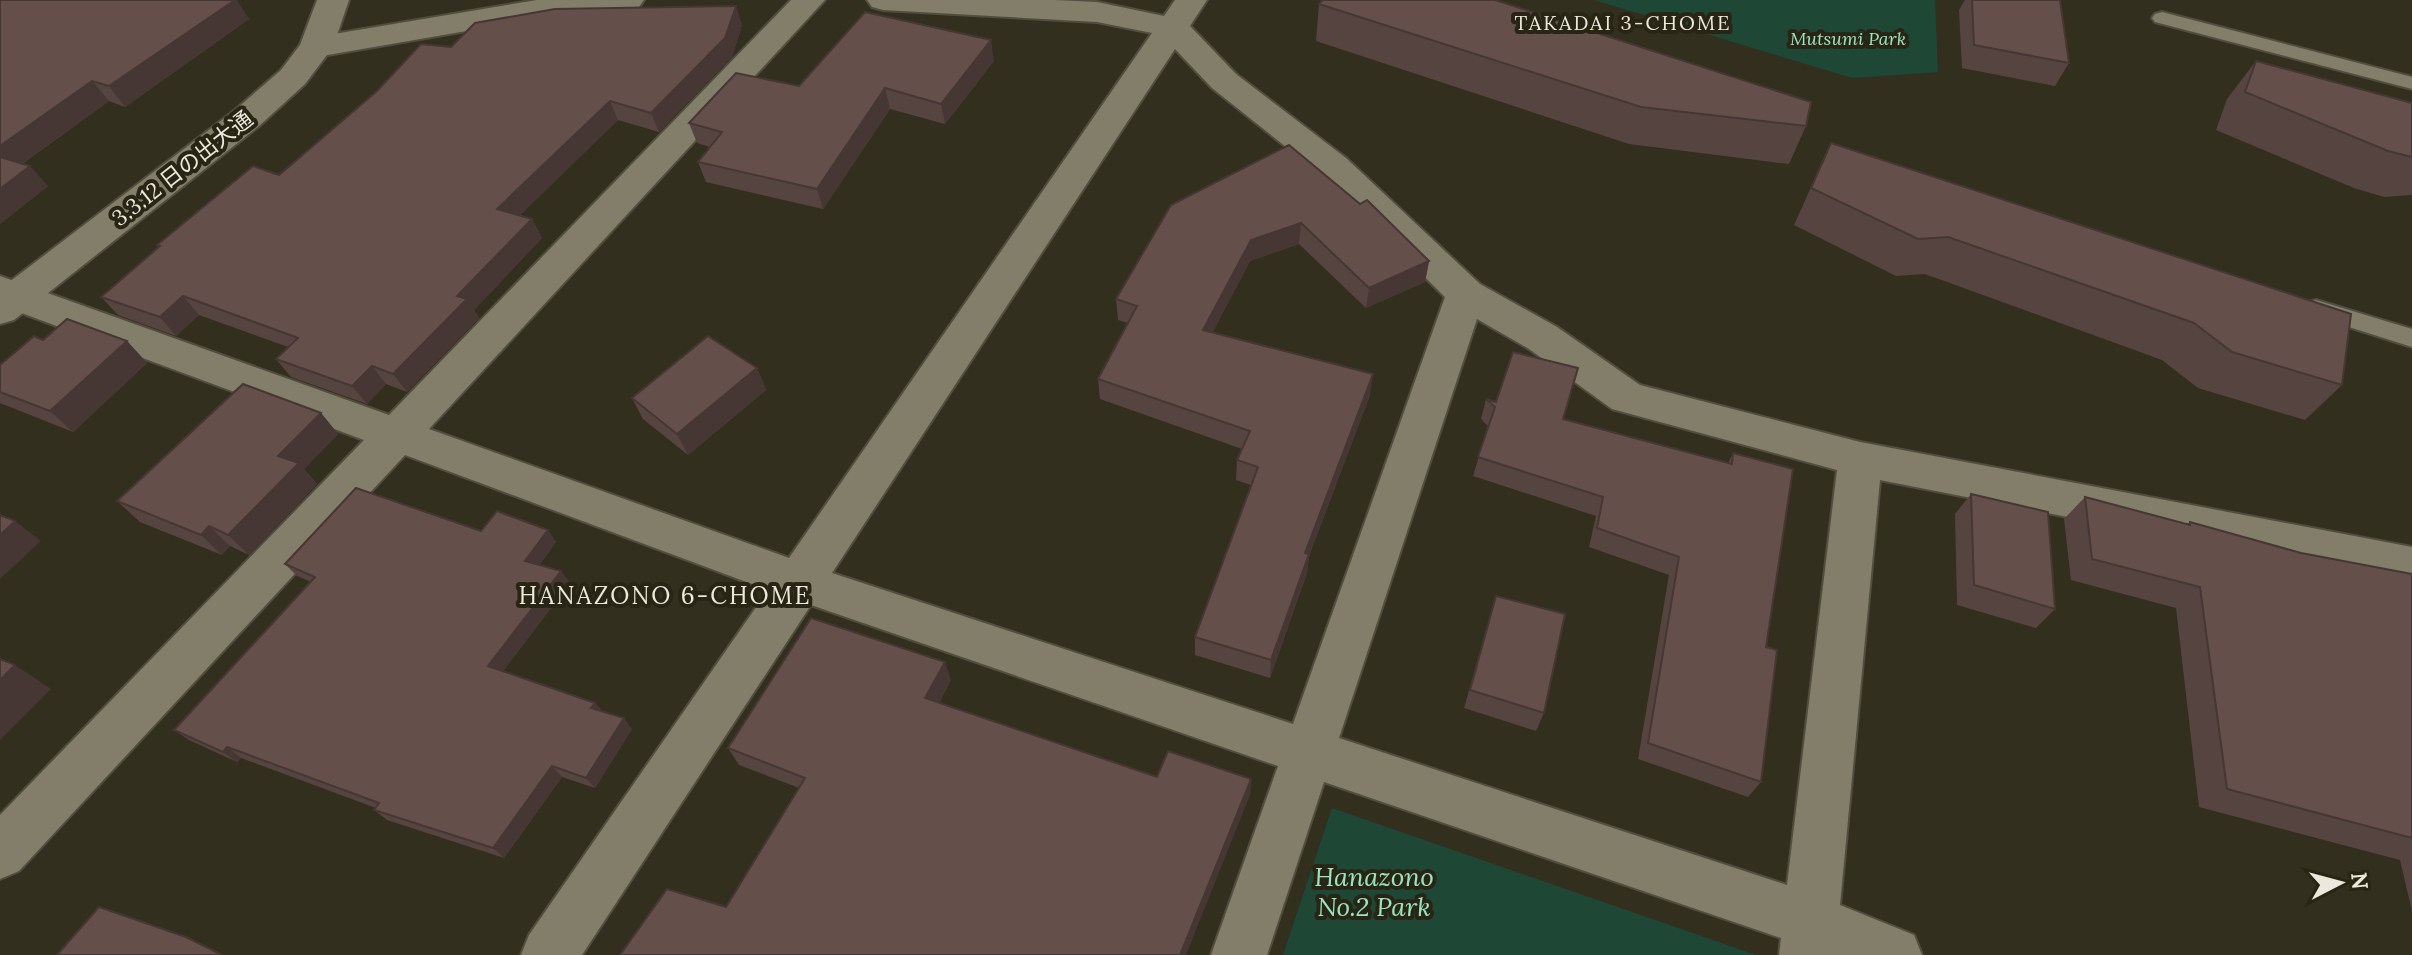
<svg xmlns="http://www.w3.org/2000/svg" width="2412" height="955" viewBox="0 0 2412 955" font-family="Lora,'Noto Sans JP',serif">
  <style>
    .green { fill: #1f4736 }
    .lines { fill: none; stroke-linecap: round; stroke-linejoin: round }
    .service-casing { stroke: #514d3f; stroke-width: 4 }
    .minor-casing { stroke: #514d3f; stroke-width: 4 }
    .tertiary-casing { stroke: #514d3f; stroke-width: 4 }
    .service { fill: #827e6a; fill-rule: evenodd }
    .minor { fill: #827e6a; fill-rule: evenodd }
    .tertiary { fill: #827e6a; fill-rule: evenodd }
    .wall { fill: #564440 }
    .shaded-wall { fill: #463734 }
    .building { fill: #644f4a; stroke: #463734; stroke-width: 2 }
    .labels { text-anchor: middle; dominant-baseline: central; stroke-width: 8; stroke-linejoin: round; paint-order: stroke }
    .far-park-label { font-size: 18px; font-style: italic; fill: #9ae5c1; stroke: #292514 }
    .far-neighbourhood-label { font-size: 20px; letter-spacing: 2px; fill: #ebe8dd; stroke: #292514 }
    .street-label { font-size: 22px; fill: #ebe8dd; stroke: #292514 }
    .neighbourhood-label { font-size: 24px; letter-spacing: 2px; fill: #ebe8dd; stroke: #292514 }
    .near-park-label { font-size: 26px; font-style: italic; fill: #9ae5c1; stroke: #292514 }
  </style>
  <rect width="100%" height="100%" fill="#332f1e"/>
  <!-- green -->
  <g class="green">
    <path d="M1594 0H1935L1938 72 1852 78Z"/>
    <path d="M1332 808 1756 955H1283Z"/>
  </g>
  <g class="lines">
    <!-- service casing -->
    <g class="service-casing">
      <g id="service">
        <path d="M2162 12 2412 77V89L2155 22 2152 18 2155 14Z"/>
        <path d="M2316 300 2412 329V347L2308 314 2304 308 2308 302Z"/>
      </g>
    </g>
    <!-- minor casing -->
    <g class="minor-casing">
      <g id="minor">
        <path d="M537 0H644L639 7 628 10 524 21 316 57 304 54 299 47 304 40 316 37Z"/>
        <path d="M791 0H825L429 429 789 558 1152 33 1097 22 883 10 872 7 867 0H1055L1097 2 1164 16 1175 0H1207L1190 26 1236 74 1346 158 1480 284 1557 327 1640 385 1860 442 2412 547V585L1880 480 1840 905 1914 935 1922 955H1779L1781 938 1324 782 1267 955H1211L1278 766 811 605 582 955H521L529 935 768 590 405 455 19 871 0 879V815L364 440 0 305V276L389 415ZM1175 49 1212 88 1320 174 1445 297 1293 724 832 573ZM1477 319 1529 349 1612 409 1837 470 1787 885 1339 738Z"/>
      </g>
    </g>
    <!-- tertiary casing -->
    <g class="tertiary-casing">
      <path id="tertiary" d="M317 0H349L333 47 305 84 259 126 14 320 0 324V289L235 110 281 70 300 45Z"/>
    </g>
    <!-- service -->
    <use href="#service" class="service"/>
    <!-- minor -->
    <use href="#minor" class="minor"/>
    <!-- tertiary -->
    <use href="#tertiary" class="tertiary"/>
  </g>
  <!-- wall -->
  <g class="wall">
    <path d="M0 0 249 19 125 107 109 101 22 164 48 186 0 224Z"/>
    <path d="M1965 0H2060L2069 63 2055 86 1962 68 1959 10Z"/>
    <path d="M1319 4 1806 126 1789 164 1629 144 1316 41Z"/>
    <path d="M742 25 732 57 659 132 618 120 519 216 532 219 542 238 474 310 479 318 407 392 386 384 367 404 291 377 276 359 288 347 199 315 176 336 118 315 101 297 158 248 157 245 279 175 451 47Z"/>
    <path d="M994 61 945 124 890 109 823 209 706 182 698 162 710 147 697 143 689 123 799 86Z"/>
    <path d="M2256 61 2412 103V195L2384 197 2354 188 2216 130 2227 99Z"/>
    <path d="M1831 143 2342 385 2305 420 2198 388 2162 360 1925 274 1896 276 1794 225Z"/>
    <path d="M1360 204 1429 261 1425 282 1366 308 1299 244 1250 261 1212 333 1370 395 1309 556 1307 573 1270 678 1195 655V637L1251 485 1236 480 1237 460 1242 449 1100 399 1098 379 1128 323 1118 320 1116 299 1171 205Z"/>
    <path d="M127 341 147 363 73 432 0 403V365Z"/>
    <path d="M757 368 766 390 688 455 643 419 632 398Z"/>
    <path d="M1486 399 1728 463 1733 453 1766 647 1761 782 1748 797 1638 759 1669 575 1589 547 1596 516 1473 476 1488 426 1481 419Z"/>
    <path d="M321 413 338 434 304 469 317 484 249 555 230 546 222 555 140 522 117 501Z"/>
    <path d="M1971 494 2055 609 2036 628 1957 605 1955 514Z"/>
    <path d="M2085 497 2187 524 2190 522 2301 553 2412 574V911L2400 860 2199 807 2176 608 2071 580 2064 519Z"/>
    <path d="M548 530 556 542 539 565 561 571 570 583 503 671 595 703 603 712 632 729 595 788 562 777 504 858 387 820 374 810 376 808 241 758 237 762 189 740 174 730 311 582 297 576 285 564 481 531Z"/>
    <path d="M1496 596 1544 713 1536 731 1464 708Z"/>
    <path d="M951 680 939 703 1157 777 1251 779 1250 795 726 907 799 788 739 765 728 748Z"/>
  </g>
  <!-- shaded-wall -->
  <g class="shaded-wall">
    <path d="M235 0H237L249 19 125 107 109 86Z"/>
    <path d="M736 6 742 25 732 57 659 132 651 113Z"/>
    <path d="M991 40 994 61 945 124 941 104Z"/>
    <path d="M92 81 109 101 7 174 0 166V146Z"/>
    <path d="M885 88 890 109 823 209 817 189Z"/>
    <path d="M610 101 618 120 507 228 497 209Z"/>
    <path d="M30 166 48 186 0 224V189Z"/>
    <path d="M532 219 542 238 474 310 479 318 407 392 393 374 457 296Z"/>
    <path d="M1301 223 1299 244 1250 261 1203 351V330L1251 240Z"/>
    <path d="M1429 261 1425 282 1366 308 1369 288Z"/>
    <path d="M183 296 199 315 176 336 160 317Z"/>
    <path d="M127 341 147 363 73 432 50 411Z"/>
    <path d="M372 366 386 384 367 404 352 386Z"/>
    <path d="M757 368 766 390 688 455 677 434Z"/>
    <path d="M1373 374 1370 395 1309 556 1307 573 1270 678 1271 660 1305 553Z"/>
    <path d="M321 413 338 434 304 469 317 484 249 555 228 535 278 456Z"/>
    <path d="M15 521 41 541 0 579V535Z"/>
    <path d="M209 526 230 546 222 555 201 535Z"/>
    <path d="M548 530 556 542 534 573 525 561Z"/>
    <path d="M561 571 570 583 498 678 488 666Z"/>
    <path d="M945 662 951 680 932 716 925 698Z"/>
    <path d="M15 665 51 689 0 740V680Z"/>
    <path d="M595 703 604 713 591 708Z"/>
    <path d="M624 718 632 729 595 788 586 778Z"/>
    <path d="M227 747 241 758 237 762 223 752Z"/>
    <path d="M552 766 562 777 504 858 493 848Z"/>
    <path d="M1251 779 1250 795 1186 955H1180Z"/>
  </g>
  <!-- building -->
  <g class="building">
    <path d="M0 0H235L109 86 92 81 0 146Z"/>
    <path d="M1323 0H1495L1811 102 1806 126 1641 107 1319 4Z"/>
    <path d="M1972 0H2060L2069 63 1974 45Z"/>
    <path d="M736 6 725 38 651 113 610 101 497 209 532 219 457 296 467 299 393 374 372 366 352 386 276 359 298 338 183 296 160 317 101 297 160 246 157 245 253 166 279 175 377 91 421 44 451 47 475 23 555 9Z"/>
    <path d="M865 12 991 40 941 104 885 88 817 189 698 162 722 132 689 123 736 73 799 86Z"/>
    <path d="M2256 61 2412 103V157L2388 151 2245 92Z"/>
    <path d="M1831 143 2351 314 2342 385 2232 352 2194 323 1948 237 1918 239 1811 188Z"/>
    <path d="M1289 145 1360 204 1367 200 1429 261 1369 288 1301 223 1251 240 1203 330 1373 374 1305 553 1309 554 1271 660 1195 637 1258 467 1237 460 1250 431 1098 379 1137 306 1116 299 1171 205Z"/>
    <path d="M0 157 30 166 0 189Z"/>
    <path d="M67 319 127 341 50 411 0 392V365L34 336 43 340Z"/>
    <path d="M708 336 757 368 677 434 632 398Z"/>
    <path d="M1513 352 1578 368 1563 419 1732 464 1733 453 1793 469 1766 647 1777 650 1761 782 1648 743 1679 557 1597 528 1603 497 1478 457 1495 407 1486 399 1496 402Z"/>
    <path d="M243 384 321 413 278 456 299 463 228 535 209 526 201 535 117 501Z"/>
    <path d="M356 488 481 531 497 511 548 530 525 561 561 571 488 666 595 703 591 708 624 718 586 778 552 766 493 848 374 810 379 803 227 747 223 752 174 730 315 577 285 564Z"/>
    <path d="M1971 494 2048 512 2055 609 1974 585Z"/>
    <path d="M2085 497 2190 525V522L2301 553 2412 574V838L2227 789 2200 587 2092 559Z"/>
    <path d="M0 515 15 521 0 535Z"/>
    <path d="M1496 596 1565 614 1544 713 1470 690Z"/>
    <path d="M811 618 945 662 925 698 1157 777 1168 751 1251 779 1180 955H620L667 889 726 907 805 778 728 748Z"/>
    <path d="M0 659 15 665 0 680Z"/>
    <path d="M99 907 186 937 222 955H57Z"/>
  </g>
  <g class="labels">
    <!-- far-park labels -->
    <g class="far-park-label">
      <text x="1848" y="38">Mutsumi Park</text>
    </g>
    <!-- far-neighbourhood labels -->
    <g class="far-neighbourhood-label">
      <text x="1623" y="22">TAKADAI 3-CHOME</text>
    </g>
    <!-- street labels -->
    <g class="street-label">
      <text transform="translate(182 168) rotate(-38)">3.3.12 日の出大通</text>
    </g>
    <!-- neighbourhood labels -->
    <g class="neighbourhood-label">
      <text x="665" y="595">HANAZONO 6-CHOME</text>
    </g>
    <!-- near-park labels -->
    <g class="near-park-label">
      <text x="1374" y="876">Hanazono<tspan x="1374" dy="30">No.2 Park</tspan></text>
    </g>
  </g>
  <!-- north arrow -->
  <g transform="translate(2340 883) rotate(84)" stroke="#292514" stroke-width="6" paint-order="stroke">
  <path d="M0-6L14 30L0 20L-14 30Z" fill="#ebe8dd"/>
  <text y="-12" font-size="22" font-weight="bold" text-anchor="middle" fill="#ebe8dd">N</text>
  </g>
</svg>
